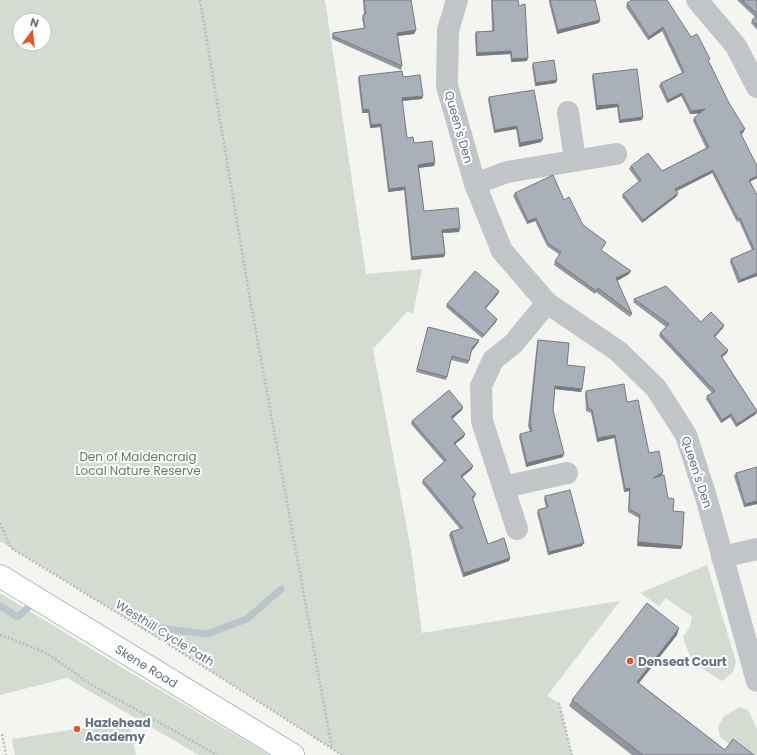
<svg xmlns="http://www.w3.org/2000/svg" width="757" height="755" viewBox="0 0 757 755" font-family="Poppins,sans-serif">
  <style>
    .green { fill: #d4dbd1; fill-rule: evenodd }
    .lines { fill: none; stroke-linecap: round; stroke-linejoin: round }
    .stream { stroke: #bac5cb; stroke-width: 7 }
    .primary-casing { stroke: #b4b8bc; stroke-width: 24 }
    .path { stroke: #bbbdbf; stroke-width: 2.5; stroke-dasharray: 2 2; stroke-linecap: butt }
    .minor { stroke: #c1c5c8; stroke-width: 22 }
    .primary { stroke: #fff; stroke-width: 22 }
    .wall { fill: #91979d }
    .shaded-wall { fill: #767b80 }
    .building { fill: #a9b0b7; stroke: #767b80 }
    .poi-dot { fill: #e8541c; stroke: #fff; stroke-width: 1.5 }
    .labels { text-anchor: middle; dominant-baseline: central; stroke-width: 4; stroke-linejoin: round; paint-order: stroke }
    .street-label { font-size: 12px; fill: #627282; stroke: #fff }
    .park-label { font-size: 12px; fill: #657961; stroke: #fff }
    .poi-label { font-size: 12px; font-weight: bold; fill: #627282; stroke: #fff; text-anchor: start }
  </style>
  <rect width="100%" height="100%" fill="#f4f4f0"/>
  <!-- green -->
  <g class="green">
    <path d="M0 0H325L366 274 422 269 413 314 408 311 373 349 411 550 422 633 620 601 547 696 559 703 572 755H342L165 642 0 541ZM20 20H44V44H20Z"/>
    <path d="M707 565 736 662 733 672 722 681 692 662 683 637 690 627 692 617 666 598 659 606 640 593Z"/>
    <path d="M0 593 126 670 269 755H199L67 678 0 695Z"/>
    <path d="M740 707 748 710 757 729V755H743L720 737 718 726 724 716Z"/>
    <path d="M129 721 136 755H15L12 739Z"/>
  </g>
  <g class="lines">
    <!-- stream -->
    <g class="stream">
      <path d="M0 606 18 617 30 606"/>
      <path d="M144 626 207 634 247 619 281 589"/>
    </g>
    <!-- primary casing -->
    <g class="primary-casing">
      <g id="primary">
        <path id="s1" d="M0 576 293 755"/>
      </g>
    </g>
    <!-- path -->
    <g class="path">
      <path d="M200 0 250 299 332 749"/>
      <path d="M0 523 11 548 165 642 342 755"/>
      <path d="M0 635 15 640 48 654 92 685 217 755"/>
      <path d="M559 703 572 755"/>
      <path d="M2 734 6 755"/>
    </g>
    <!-- minor -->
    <g class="minor">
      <path d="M457 0 448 30 447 86 475 184 502 251 547 303 618 351 656 388 686 435 706 497 757 681"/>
      <path d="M697 0 736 46 757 87"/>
      <path d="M568 112 575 160"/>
      <path d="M475 184 507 172 616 154"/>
      <path d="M504 487 567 473"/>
      <path d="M517 529 482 421 481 386 493 360 513 344 547 303"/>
      <path d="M722 557 757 549"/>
    </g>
    <!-- primary -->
    <use href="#primary" class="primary"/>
  </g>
  <!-- wall -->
  <g class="wall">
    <path d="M363 0H411L416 30 414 34 398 36 402 66 401 70 332 39V36L333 33 364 29 362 18 363 15H364Z"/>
    <path d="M491 0H518L527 61 511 62 510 54 476 56 475 35 476 32 492 31Z"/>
    <path d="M549 0H595L600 20 599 23 557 34 549 2Z"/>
    <path d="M737 0H757V30L751 23 752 20 755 17Z"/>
    <path d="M627 3 691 37 709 62 743 133 741 134 750 182 757 276 738 283 730 262 731 259 752 250 739 221 737 222 712 173 677 191V196L642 223 622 197 623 194 639 182 629 169 631 166 662 171 706 148 693 121 694 118 701 113 690 114 681 96 667 103 659 86 661 83 682 73 662 31 648 40 626 7Z"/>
    <path d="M533 63 557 80 556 83 535 86 532 66Z"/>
    <path d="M593 74 642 120 619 123 617 107 596 110 592 77Z"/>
    <path d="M359 76 403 77 423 96 422 99 402 101 407 138 435 162 434 166 419 168 424 211 459 232 443 233 445 254 444 257 411 260 404 190 388 192 380 127 370 128 368 113H362L358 79Z"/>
    <path d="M489 97 541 142 519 147 516 129 494 133 488 100Z"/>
    <path d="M515 193 564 200 583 225 605 245 601 250 629 274 617 281 632 314 630 317 596 292 595 294 554 265 555 261 560 255 547 246 535 221 527 224 513 196Z"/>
    <path d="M499 291 498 294 485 309 496 322 482 338 446 307 447 304Z"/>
    <path d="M634 299 701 322 724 325 723 328 715 337 728 350 727 353 722 357 757 411 756 414 736 427 730 417 721 423 706 399 707 396 712 393 659 336 660 333 666 327 633 302Z"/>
    <path d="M428 327 479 340 478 343 471 351 468 364 451 360 446 380 416 372Z"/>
    <path d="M538 340 567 365 581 392 555 389 553 410 563 457 526 467 519 437 520 434 530 432 528 426 537 343Z"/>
    <path d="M586 391 627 402 649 453 663 472 662 475 660 476 673 511 682 546 681 549 637 546 639 518 628 512 629 491 624 492 614 438 597 442 591 413 586 411 585 394Z"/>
    <path d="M462 410 452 419 464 437 455 444 472 469 462 477 476 494 475 497 473 499 488 544 510 558 509 561 463 577 449 535 451 532 460 529 422 483 423 480 444 462 411 424 412 421Z"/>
    <path d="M736 473 757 504 744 507 734 476Z"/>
    <path d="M545 496 582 546 548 555 537 513 538 510 546 508 544 499Z"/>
    <path d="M677 635 639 683 725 750 754 755H632L569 706 572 700Z"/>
  </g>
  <!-- shaded-wall -->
  <g class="shaded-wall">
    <path d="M600 20 599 23 557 34 558 30Z"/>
    <path d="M663 27 662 31 648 40 649 37Z"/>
    <path d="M416 30 414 34 396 36 397 33Z"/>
    <path d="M511 51 510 54 476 56 477 53Z"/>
    <path d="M528 58 527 61 511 62 512 59Z"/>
    <path d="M557 80 556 83 535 86 536 83Z"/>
    <path d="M682 93 681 96 667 103 668 100Z"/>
    <path d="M423 96 422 99 401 101 402 98Z"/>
    <path d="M618 104 617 107 596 110 597 106Z"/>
    <path d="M369 109 368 113H362L363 110Z"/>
    <path d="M705 109 704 113 690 114 691 111Z"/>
    <path d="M643 117 642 120 619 123 620 120Z"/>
    <path d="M381 124 380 127 370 128 371 125Z"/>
    <path d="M517 126 516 129 494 133 495 130Z"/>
    <path d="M745 129 743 133 739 135 740 132Z"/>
    <path d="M543 139 541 142 519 147 520 143Z"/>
    <path d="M435 162 434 166 417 168 418 165Z"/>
    <path d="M713 170 712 173 674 192 675 189Z"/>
    <path d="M757 176V178L748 183 749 180Z"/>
    <path d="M405 187 404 190 388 192 389 189Z"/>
    <path d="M678 193 677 196 642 223 643 220Z"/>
    <path d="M536 218 535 221 527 224 528 221Z"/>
    <path d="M460 228 459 232 441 233 442 230Z"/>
    <path d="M445 254 444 257 411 260 412 257Z"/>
    <path d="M631 271 629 274 615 282 616 278Z"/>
    <path d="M757 273V276L738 283 740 280Z"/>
    <path d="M499 291 498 294 483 312 485 308Z"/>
    <path d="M497 319 496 322 482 338 484 335Z"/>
    <path d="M724 325 723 328 713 339 714 336Z"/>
    <path d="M479 340 478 343 471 352 472 348Z"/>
    <path d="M728 350 727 353 720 359 721 356Z"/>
    <path d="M555 386 582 389 581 392 554 389Z"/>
    <path d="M463 407 462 410 450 421 451 417Z"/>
    <path d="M757 411 756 414 736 427 737 424Z"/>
    <path d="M731 414 730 417 721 423 722 420Z"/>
    <path d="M465 434 464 437 453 446 454 443Z"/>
    <path d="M615 435 614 438 597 442 598 438Z"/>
    <path d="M564 454 563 457 526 467 527 463Z"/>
    <path d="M473 466 472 469 460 479 461 476Z"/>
    <path d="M663 472 662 475 652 481 653 478Z"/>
    <path d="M630 488 629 491 624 492 625 489Z"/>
    <path d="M757 501V504L744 507 745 504Z"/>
    <path d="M638 542 682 546 681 549 637 546Z"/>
    <path d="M584 543 582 546 548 555 549 552Z"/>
    <path d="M510 558 509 561 463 577 464 573Z"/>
    <path d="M679 628 677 635 635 688 637 682Z"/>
  </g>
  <!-- building -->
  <g class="building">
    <path d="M364 0H411L416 30 397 33 402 66 333 36V33L365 28 363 15 366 14Z"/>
    <path d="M492 0H518L519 6 525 4 528 58 512 59 511 51 477 53 476 32 494 31Z"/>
    <path d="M550 0H595L600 20 558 30Z"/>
    <path d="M632 0H667L691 37 697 34 710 59 708 60 729 103 745 129 740 132 757 166V176L749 180 757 195V273L740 280 731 259 754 249 740 218 738 219 713 170 675 189 678 193 643 220 623 194 641 180 631 166 648 153 662 171 709 147 694 118 705 109 691 111 682 93 668 100 661 83 684 72 663 27 649 37 627 3Z"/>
    <path d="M742 0H757V14Z"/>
    <path d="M757 16V26L752 20Z"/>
    <path d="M554 60 557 80 536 83 533 63Z"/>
    <path d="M637 69 643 117 620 120 618 104 597 106 593 74Z"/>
    <path d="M402 71 403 77 420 75 423 96 402 98 407 138 413 137 414 143 432 141 435 162 418 165 424 211 458 208 460 228 442 230 445 254 412 257 405 187 389 189 381 124 371 125 369 109 363 110 359 76Z"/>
    <path d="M534 90 543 139 520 143 517 126 495 130 489 97Z"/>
    <path d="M553 175 564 200 569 197 583 225 606 242 601 250 631 271 616 278 632 314 598 288 596 291 555 261 561 252 548 243 536 218 528 221 515 193Z"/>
    <path d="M475 271 499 291 485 308 497 319 484 335 447 304Z"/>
    <path d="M666 286 701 322 711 312 724 325 714 336 728 350 721 356 757 411 737 424 731 414 722 420 707 396 715 391 660 333 669 324 634 299Z"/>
    <path d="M428 327 479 340 472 348 469 361 452 356 447 377 417 369Z"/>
    <path d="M538 340 569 343 567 365 585 367 582 389 555 386 553 410 564 454 527 463 520 434 532 431 530 423Z"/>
    <path d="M624 384 627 402 638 400 649 453 659 451 663 472 653 478 664 475 668 498 674 499 673 511 684 512 682 546 638 542 640 515 629 509 630 488 625 489 615 435 598 438 592 410 588 408 586 391Z"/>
    <path d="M449 390 463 407 451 417 465 434 454 443 473 466 461 476 476 494 472 497 488 544 504 538 510 558 464 573 451 532 463 528 423 480 446 460 412 421Z"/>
    <path d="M757 467V501L745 504 736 473Z"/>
    <path d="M570 490 584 543 549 552 538 510 548 507 545 496Z"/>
    <path d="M647 603 679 628 637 682 725 750 733 739 754 755H643L572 700Z"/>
  </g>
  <!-- markers -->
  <g class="poi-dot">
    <circle cx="630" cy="661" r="4"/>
    <circle cx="77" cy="729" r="4"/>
  </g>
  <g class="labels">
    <!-- street labels -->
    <g class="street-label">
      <text transform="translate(459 127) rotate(74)">Queen's Den</text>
      <text transform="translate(697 472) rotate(72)">Queen's Den</text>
      <text transform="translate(165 633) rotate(32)">Westhill Cycle Path</text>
      <text stroke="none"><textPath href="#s1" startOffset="172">Skene Road</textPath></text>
    </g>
    <!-- park labels -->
    <g class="park-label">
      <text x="138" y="456">Den of Maidencraig<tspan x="138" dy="14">Local Nature Reserve</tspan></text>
    </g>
    <!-- poi labels -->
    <g class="poi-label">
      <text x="638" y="661">Denseat Court</text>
      <text x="85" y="722">Hazlehead<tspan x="85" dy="14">Academy</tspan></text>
    </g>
  </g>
  <!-- north arrow -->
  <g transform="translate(32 32) rotate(15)"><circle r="19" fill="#ffffff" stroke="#c0c7cd"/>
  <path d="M0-3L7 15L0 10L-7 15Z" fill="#e8541c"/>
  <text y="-6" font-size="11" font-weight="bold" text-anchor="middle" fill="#627282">N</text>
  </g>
</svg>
